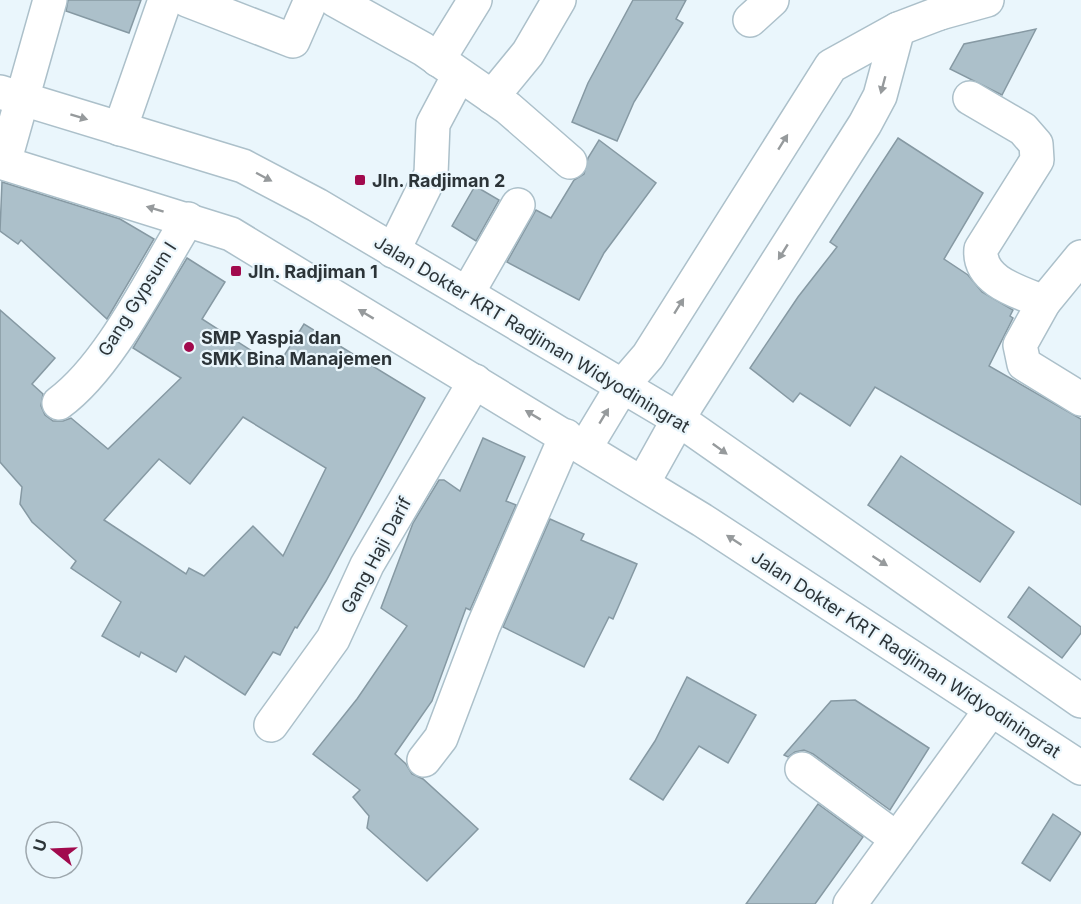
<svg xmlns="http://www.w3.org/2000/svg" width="1081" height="904" viewBox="0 0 1081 904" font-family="Inter,sans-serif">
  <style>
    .building { fill: #acc0ca; stroke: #8699a3; stroke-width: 1.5; fill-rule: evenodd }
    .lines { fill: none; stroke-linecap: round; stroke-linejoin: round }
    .minor-casing { stroke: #acc0ca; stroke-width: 36 }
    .major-casing { stroke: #acc0ca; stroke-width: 36 }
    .minor { stroke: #fff; stroke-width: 33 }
    .major { stroke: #fff; stroke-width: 33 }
    .oneway { fill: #969a9c }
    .poi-dot { fill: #a10a4d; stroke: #eaf6fc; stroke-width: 2 }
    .labels { text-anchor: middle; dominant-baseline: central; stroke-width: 4.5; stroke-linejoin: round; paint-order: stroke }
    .poi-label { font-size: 18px; font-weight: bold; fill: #2c3438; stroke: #eaf6fc; text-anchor: start }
    .street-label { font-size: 18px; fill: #2c3438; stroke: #eaf6fc }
  </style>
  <rect width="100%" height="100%" fill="#eaf6fc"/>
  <!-- building -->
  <g class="building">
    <path d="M68 0H141L129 33 66 11Z"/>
    <path d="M633 0H686L676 19 683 23 634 102 617 141 572 122 588 83Z"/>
    <path d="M1036 29 1002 95 950 69 964 44Z"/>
    <path d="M898 138 983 193 944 259 968 275 982 292 1013 310 1010 316 1013 318 989 366 1081 419V505L875 387 850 426 800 393 793 402 750 368 798 297 837 247 830 242Z"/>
    <path d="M599 140 656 183 604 253 579 300 507 262 536 210 551 218 574 180 584 174 588 158Z"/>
    <path d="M2 182 120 219 154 239 107 319 21 240 18 244 0 231Z"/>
    <path d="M475 186 499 200 476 241 452 226Z"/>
    <path d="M187 258 225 282 202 319 277 367 304 324 425 398 326 581 297 628 295 627 280 655 273 652 245 695 185 656 176 672 141 652 139 657 102 636 121 602 71 568 76 561 32 522 20 504 22 487 0 462V310L55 358 32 384 43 394 41 406 45 415 53 421H63L71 418 108 449 181 378 133 348ZM243 417 326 468 283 556 253 526 204 576 189 568 186 574 104 520 159 459 190 484Z"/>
    <path d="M483 438 525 457 506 501 516 505 470 610 466 608 432 701 395 754 406 764 412 774 423 779 478 829 427 881 367 828 369 816 353 797 360 790 313 754 357 699 407 626 381 608 413 523 439 480H444L460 491Z"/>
    <path d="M901 456 1014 532 980 582 868 505Z"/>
    <path d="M550 519 584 534 581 540 637 564 613 619 609 617 584 667 503 627Z"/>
    <path d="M1029 587 1081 627V633L1062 658 1008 617Z"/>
    <path d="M687 677 756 715 728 763 699 746 663 800 630 779 655 741Z"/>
    <path d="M855 700 929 748 890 810 813 754 804 750 795 752 788 757 784 755 831 701Z"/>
    <path d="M818 804 863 837 815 904H746Z"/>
    <path d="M1053 814 1081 833 1050 881 1022 863Z"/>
  </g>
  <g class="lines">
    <!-- minor casing -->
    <g class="minor-casing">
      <g id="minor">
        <path d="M187 0 293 41 311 0"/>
        <path d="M335 0 423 49 508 108 570 162"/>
        <path d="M940 13 987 0"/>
        <path d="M750 20 772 0"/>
        <path d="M438 60 475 0"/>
        <path d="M492 97 528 53 559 0"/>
        <path d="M970 98 1023 129 1036 144 1037 160 981 249C978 281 1019 292 1044 302"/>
        <path d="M120 129 165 0"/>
        <path d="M4 163 50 0"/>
        <path d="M393 251 431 174 433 124 459 75"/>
        <path d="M1081 257 1044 302 1020 345 1024 364 1081 399"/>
        <path d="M467 294 518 205"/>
        <path d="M59 403C111 365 153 275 188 219"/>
        <path d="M585 448 623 385 648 356 831 66 898 29 940 13 955 0"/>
        <path d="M643 483 687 404 865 124 880 96 898 29"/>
        <path d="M271 725 333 639 367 565 475 381"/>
        <path d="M424 760 441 738 483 627 566 436"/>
        <path d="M802 769 897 839"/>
        <path d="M850 904 990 711"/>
      </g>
    </g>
    <!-- major casing -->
    <g class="major-casing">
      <g id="major">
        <path d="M0 92 243 166 317 205 678 419 1081 701"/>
        <path d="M0 162 231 234 702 520 1081 768"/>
      </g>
    </g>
    <!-- minor -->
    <use href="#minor" class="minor"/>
    <!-- major -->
    <use href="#major" class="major"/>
  </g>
  <!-- one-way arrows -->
  <defs><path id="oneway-solid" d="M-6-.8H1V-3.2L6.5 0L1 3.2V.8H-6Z" transform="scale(1.5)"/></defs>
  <g class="oneway">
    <use href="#oneway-solid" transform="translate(883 85) rotate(105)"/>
    <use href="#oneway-solid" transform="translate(79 117) rotate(17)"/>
    <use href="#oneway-solid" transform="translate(783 142) rotate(-58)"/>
    <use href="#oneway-solid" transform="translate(264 177) rotate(28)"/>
    <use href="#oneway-solid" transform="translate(155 209) rotate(-163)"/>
    <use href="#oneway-solid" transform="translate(783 252) rotate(122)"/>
    <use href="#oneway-solid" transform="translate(679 306) rotate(-58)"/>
    <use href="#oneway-solid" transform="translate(366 314) rotate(-149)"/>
    <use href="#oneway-solid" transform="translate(533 415) rotate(-149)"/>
    <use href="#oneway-solid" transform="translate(604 416) rotate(-59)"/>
    <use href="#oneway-solid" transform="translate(720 449) rotate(36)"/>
    <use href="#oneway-solid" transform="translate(734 540) rotate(-147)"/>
    <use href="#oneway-solid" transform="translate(880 561) rotate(33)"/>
  </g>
  <!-- markers -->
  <g class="poi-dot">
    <rect x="354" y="174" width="12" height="12" rx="3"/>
    <rect x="230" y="265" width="12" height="12" rx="3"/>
    <circle cx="189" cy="347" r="6"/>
  </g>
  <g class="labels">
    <!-- poi labels -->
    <g class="poi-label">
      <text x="372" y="180">Jln. Radjiman 2</text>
      <text x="248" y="271">Jln. Radjiman 1</text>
      <text x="201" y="337">SMP Yaspia dan<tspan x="201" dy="21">SMK Bina Manajemen</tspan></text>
    </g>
    <!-- street labels -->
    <g class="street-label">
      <text transform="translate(137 299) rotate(-58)">Gang Gypsum I</text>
      <text transform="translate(532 334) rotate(31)">Jalan Dokter KRT Radjiman Widyodiningrat</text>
      <text transform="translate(376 555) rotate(-62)">Gang Haji Darif</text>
      <text transform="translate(906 654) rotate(33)">Jalan Dokter KRT Radjiman Widyodiningrat</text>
    </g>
  </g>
  <!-- north arrow -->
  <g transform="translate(54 850) rotate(288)"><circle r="28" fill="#eaf6fc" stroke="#9ea8ae" stroke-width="1.5"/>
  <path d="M0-4.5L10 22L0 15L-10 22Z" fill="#a10a4d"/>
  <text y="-9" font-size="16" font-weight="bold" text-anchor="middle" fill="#2c3438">U</text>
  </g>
</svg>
